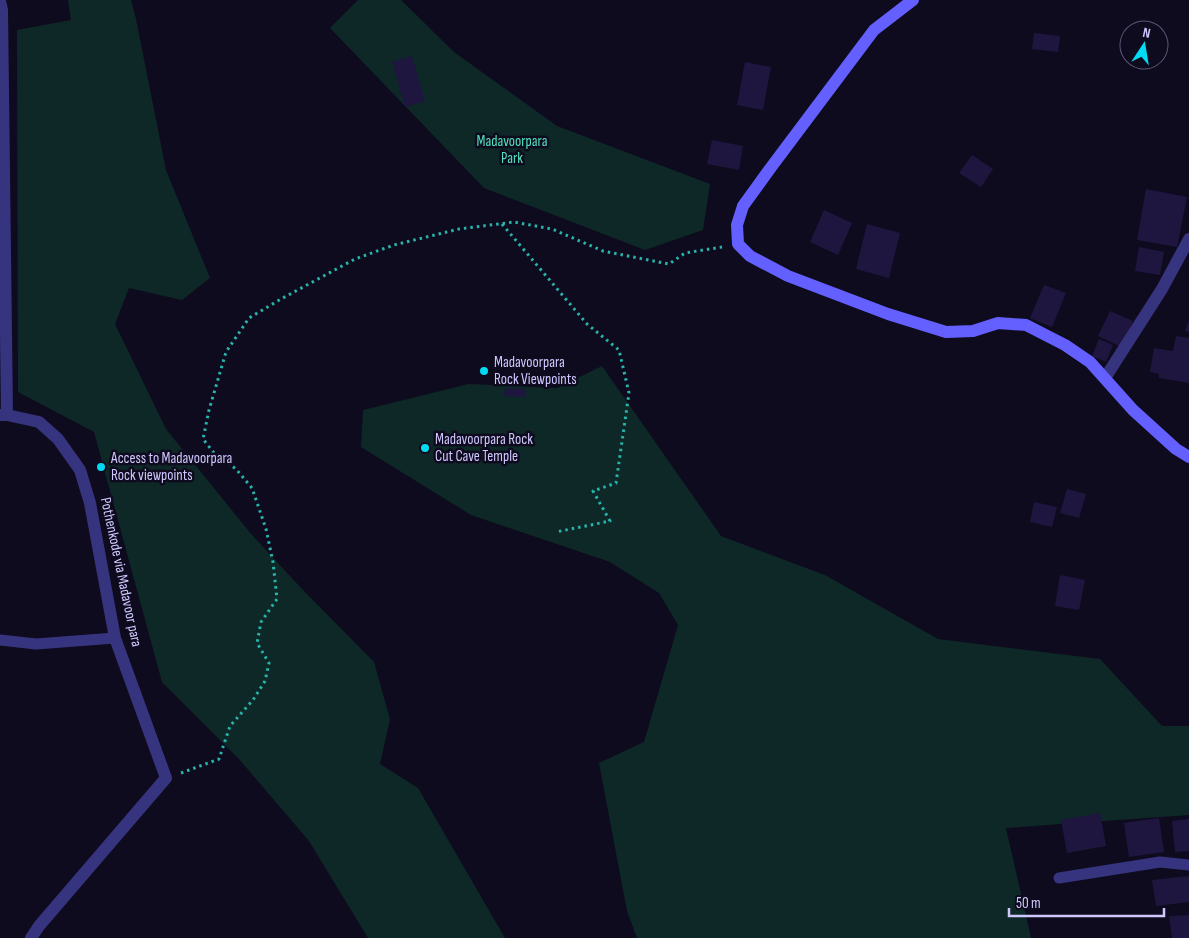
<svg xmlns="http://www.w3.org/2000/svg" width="1189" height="938" viewBox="0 0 1189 938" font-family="'Sofia Sans Condensed',sans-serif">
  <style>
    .green { fill: #0e2827 }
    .building { fill: #1f1640 }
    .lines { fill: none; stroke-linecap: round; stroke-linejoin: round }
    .path { stroke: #28b3ab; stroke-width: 3; stroke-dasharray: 2.5 4; stroke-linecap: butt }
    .service { stroke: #37347f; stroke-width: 11 }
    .minor { stroke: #37347f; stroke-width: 12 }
    .tertiary { stroke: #37347f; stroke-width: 12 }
    .secondary { stroke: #645fff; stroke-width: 12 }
    .poi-dot { fill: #00daf3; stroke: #0e0b1e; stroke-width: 2 }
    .labels { text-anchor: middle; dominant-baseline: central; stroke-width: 5; stroke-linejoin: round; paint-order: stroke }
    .park-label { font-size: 15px; fill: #51e3bf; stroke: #0e0b1e }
    .poi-label { font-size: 15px; fill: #cfc8ff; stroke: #0e0b1e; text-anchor: start }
    .street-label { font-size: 15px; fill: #cfc8ff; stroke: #0e0b1e }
  </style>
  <rect width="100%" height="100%" fill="#0e0b1e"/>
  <!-- green -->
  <g class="green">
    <path d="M68 0H131L136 19 166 170 210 278 182 300 129 288 115 324 166 429 252 535 302 589 374 662 390 719 380 764 418 788 505 938H368L309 841 239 759 162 682 94 432 18 392 17 30 71 20Z"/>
    <path d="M358 0H401L454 52 557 126 710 184 703 230 645 250 484 188 330 28Z"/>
    <path d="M602 366 721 536 825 575 938 639 1100 659 1162 726H1189V815L1006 828 1031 938H637L627 911 599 763 644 742 678 625 659 593 610 562 471 515 361 447 363 410 469 384 557 388Z"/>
  </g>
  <!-- building -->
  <g class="building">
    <path d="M1034 33 1060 36 1058 52 1032 49Z"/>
    <path d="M412 56 425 101 405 107 392 62Z"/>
    <path d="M745 62 771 67 763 110 737 105Z"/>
    <path d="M712 140 743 146 739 170 707 164Z"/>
    <path d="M972 155 993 169 981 187 959 173Z"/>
    <path d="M1146 189 1187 197 1177 247 1137 240Z"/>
    <path d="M824 210 852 223 838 255 810 242Z"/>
    <path d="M867 224 900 233 889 278 856 269Z"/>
    <path d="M1139 247 1164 252 1160 275 1135 271Z"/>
    <path d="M1044 285 1066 293 1052 327 1030 318Z"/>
    <path d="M1110 311 1133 321 1121 347 1098 336Z"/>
    <path d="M1189 320V332L1185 331Z"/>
    <path d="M1176 336 1189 338V383L1159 378V374L1150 372 1154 348 1173 351Z"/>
    <path d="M1099 339 1113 345 1106 362 1092 356Z"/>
    <path d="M505 388 526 389V397L504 396Z"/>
    <path d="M1067 489 1086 494 1079 518 1060 513Z"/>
    <path d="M1034 502 1057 507 1052 527 1030 522Z"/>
    <path d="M1060 575 1085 580 1079 610 1055 606Z"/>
    <path d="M1100 813 1106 846 1067 853 1061 820Z"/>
    <path d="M1159 818 1164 852 1129 857 1124 823Z"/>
    <path d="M1189 819V851L1175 852 1172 821Z"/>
    <path d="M1189 876V902L1156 906 1152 880Z"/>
    <path d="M1189 915V938H1172L1169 916Z"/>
  </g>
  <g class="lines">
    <!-- path -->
    <g class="path">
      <path d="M502 224 587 324 619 350 629 393 616 483 593 491 610 521 556 532"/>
      <path d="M181 773 219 759 230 726 253 700 265 681 269 663 257 643 261 622 277 599 273 562 266 529 252 488 236 469 214 453 203 439 209 410 226 352 249 318 281 299 355 259 394 245 459 229 514 222 552 229 603 251 669 264 685 253 722 247"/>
    </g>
    <!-- service -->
    <g class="service">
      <path d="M0 640 36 644 115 638"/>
      <path d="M1059 878 1160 862 1189 865"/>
    </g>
    <!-- minor -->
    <g class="minor">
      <path d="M0 1 2 10 7 415"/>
      <path d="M1105 378 1162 289 1189 239"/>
    </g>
    <!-- tertiary -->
    <path class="tertiary" d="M0 415H7L39 422 58 439 80 470 90 503 115 638 166 778 39 926 31 938"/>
    <!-- secondary -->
    <path class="secondary" d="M913 0 874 30 772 166 743 206 737 225 738 244 750 256 788 276 888 314 946 332 973 331 998 323 1026 325 1065 345 1090 362 1133 410 1176 449 1189 457"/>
  </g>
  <!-- markers -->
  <g class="poi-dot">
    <circle cx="484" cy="371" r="5"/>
    <circle cx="425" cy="448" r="5"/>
    <circle cx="101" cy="467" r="5"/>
  </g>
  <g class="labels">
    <!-- park labels -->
    <g class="park-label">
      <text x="512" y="141">Madavoorpara<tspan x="512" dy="17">Park</tspan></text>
    </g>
    <!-- poi labels -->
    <g class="poi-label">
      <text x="494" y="362">Madavoorpara<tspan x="494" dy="17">Rock Viewpoints</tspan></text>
      <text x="435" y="439">Madavoorpara Rock<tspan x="435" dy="17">Cut Cave Temple</tspan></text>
      <text x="111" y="458">Access to Madavoorpara<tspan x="111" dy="17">Rock viewpoints</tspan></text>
    </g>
    <!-- street labels -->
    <g class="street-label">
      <text transform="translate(121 572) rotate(78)">Pothenkode via Madavoor para</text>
    </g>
  </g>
  <!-- north arrow -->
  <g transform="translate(1144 45) rotate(12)"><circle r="24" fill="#0e0b1e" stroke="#5b5778"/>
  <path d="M0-4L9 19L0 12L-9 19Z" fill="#00daf3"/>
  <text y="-8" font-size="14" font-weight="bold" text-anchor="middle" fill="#cfc8ff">N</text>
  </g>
  <!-- scale -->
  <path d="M1009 908v8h155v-8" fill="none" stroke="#cfc8ff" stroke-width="2.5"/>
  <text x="1016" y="908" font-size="15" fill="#cfc8ff" stroke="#0e0b1e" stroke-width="4" paint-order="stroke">50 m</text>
</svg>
